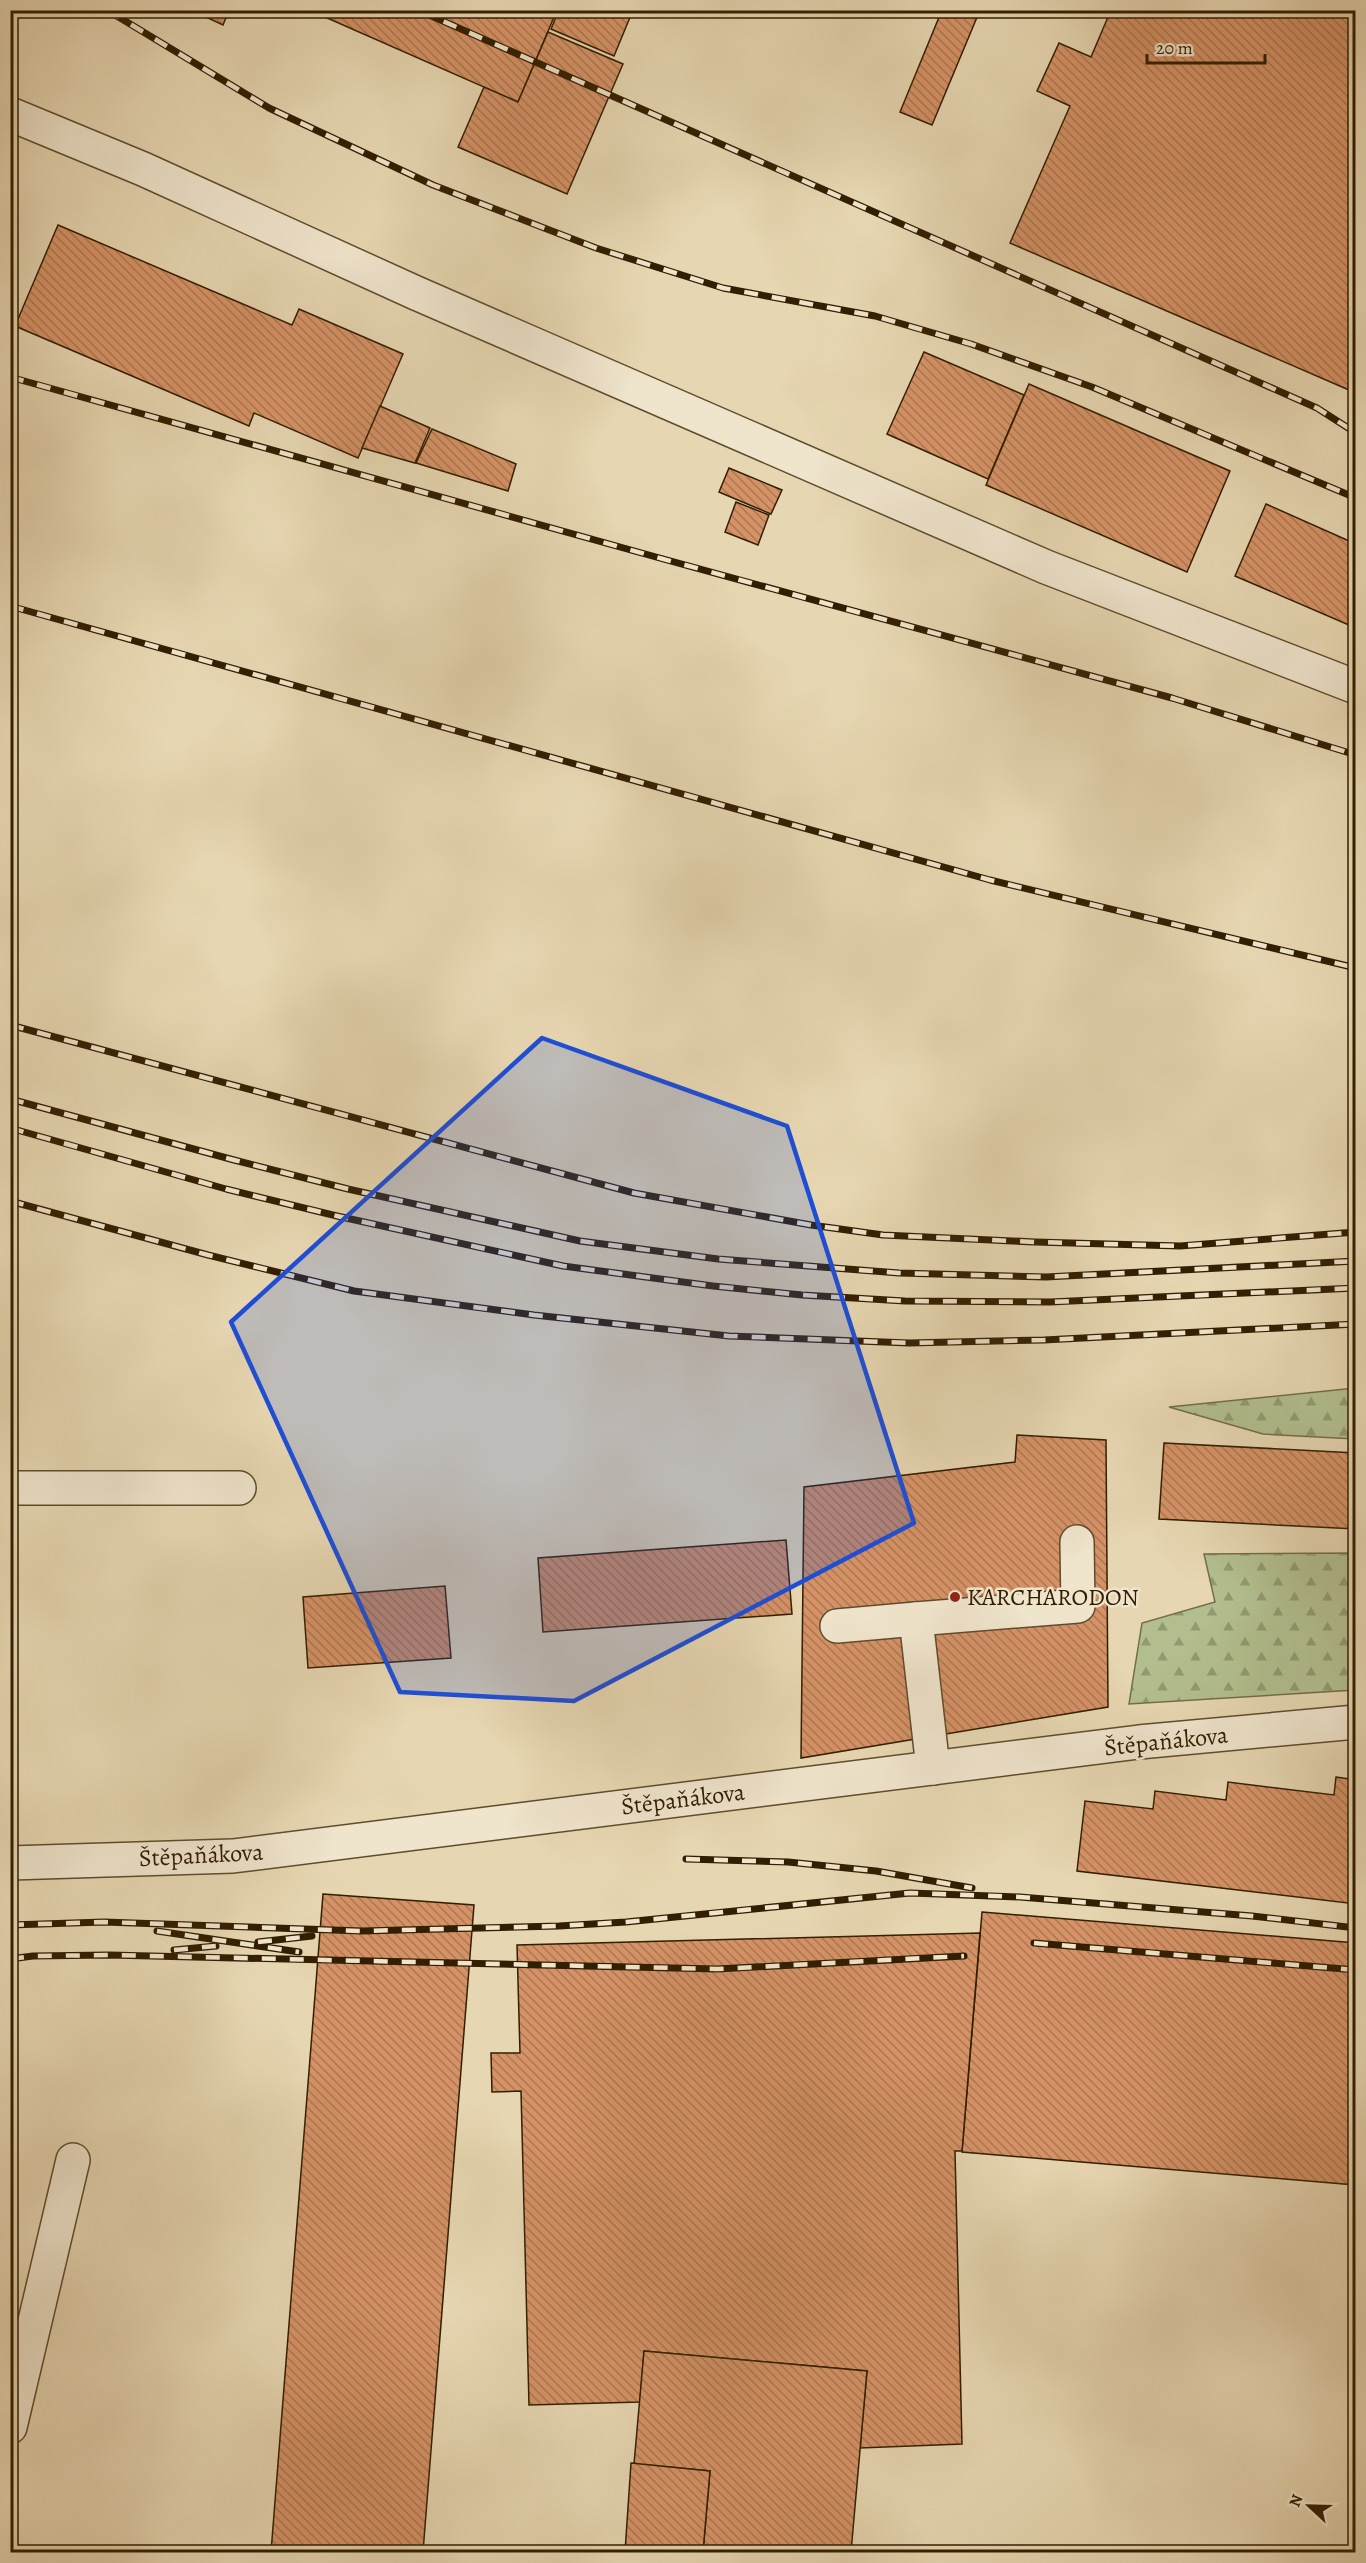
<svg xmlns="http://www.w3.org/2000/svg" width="1366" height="2563" viewBox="0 0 1366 2563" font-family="Alegreya,serif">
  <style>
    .forest { fill: url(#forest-firs); stroke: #726e47; stroke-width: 1.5 }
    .building { fill: url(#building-back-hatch); stroke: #321e00; stroke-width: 1.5 }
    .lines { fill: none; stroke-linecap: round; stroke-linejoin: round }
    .minor-casing { stroke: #5f4c2c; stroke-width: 36 }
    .minor { stroke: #efe4cc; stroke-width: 33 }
    .rail-casing { stroke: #321e00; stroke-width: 7 }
    .rail { stroke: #efe4cc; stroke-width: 4.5; stroke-dasharray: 14; stroke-linecap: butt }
    .marked { fill: #1d4ed8; fill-opacity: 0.2; stroke: #1d4ed8; stroke-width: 4.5; stroke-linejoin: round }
    .poi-dot { fill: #8f2418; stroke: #efe4cc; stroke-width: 2 }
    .labels { text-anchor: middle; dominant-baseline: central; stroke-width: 5; stroke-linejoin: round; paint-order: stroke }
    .poi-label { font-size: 24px; fill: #321e00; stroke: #efe4cc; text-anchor: start }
    .street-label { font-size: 24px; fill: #321e00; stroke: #efe4cc }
  </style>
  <defs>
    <pattern id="forest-firs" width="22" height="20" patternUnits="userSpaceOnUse" patternTransform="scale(1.5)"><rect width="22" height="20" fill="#b2be8e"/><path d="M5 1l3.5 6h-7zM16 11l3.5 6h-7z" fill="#919a72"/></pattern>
    <pattern id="building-back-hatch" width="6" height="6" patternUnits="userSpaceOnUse" patternTransform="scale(1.5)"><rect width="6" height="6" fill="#d59266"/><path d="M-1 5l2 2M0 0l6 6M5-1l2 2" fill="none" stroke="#ad7752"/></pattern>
  </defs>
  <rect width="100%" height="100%" fill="#e6d6b1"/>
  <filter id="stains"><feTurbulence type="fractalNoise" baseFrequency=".00333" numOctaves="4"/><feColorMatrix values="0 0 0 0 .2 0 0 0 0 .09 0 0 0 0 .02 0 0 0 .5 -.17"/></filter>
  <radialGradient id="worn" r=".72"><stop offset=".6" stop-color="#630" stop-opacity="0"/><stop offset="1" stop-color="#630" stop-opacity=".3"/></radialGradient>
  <!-- forest -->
  <g class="forest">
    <path d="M1355 1388V1439L1263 1434 1169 1407Z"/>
    <path d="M1355 1553V1690L1129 1704 1142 1623 1215 1602 1204 1554Z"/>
  </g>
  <!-- building -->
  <g class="building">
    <path d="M191 10H229L223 25Z"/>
    <path d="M309 10H557L518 102Z"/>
    <path d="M559 10H633L614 56 551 29Z"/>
    <path d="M942 10H980L932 125 900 112Z"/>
    <path d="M1111 10H1356V393L1010 243 1070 106 1037 91 1059 43 1091 57Z"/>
    <path d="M548 32 623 64 567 194 458 147 484 87 518 102Z"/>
    <path d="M58 225 292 325 299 309 403 354 358 458 254 413 249 426 15 326Z"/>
    <path d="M924 352 1024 395 988 479 887 434Z"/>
    <path d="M1029 384 1230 471 1187 572 986 485Z"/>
    <path d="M380 406 430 428 415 463 362 448Z"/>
    <path d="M432 429 516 464 508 491 416 463Z"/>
    <path d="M729 468 782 490 771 514 719 492Z"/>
    <path d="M736 502 769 515 758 545 725 532Z"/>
    <path d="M1266 504 1356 544V628L1235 576Z"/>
    <path d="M1017 1435 1106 1440 1108 1707 801 1758 804 1487 1015 1462Z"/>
    <path d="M1164 1443 1356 1453V1529L1159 1519Z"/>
    <path d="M786 1540 792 1614 543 1632 538 1558Z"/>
    <path d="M445 1586 451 1658 308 1668 303 1597Z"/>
    <path d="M1336 1777 1356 1780V1904L1077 1871 1085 1801 1153 1809 1155 1791 1226 1800 1228 1782 1334 1795Z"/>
    <path d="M323 1894 474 1905 423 2552H271Z"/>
    <path d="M982 1912 1356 1943V2223L1353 2222 1355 2185 962 2152Z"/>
    <path d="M980 1933 962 2151H955L962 2444 860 2448 867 2371 644 2351 640 2402 529 2405 521 2091 492 2092 491 2053H520L517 1945Z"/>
    <path d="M644 2351 867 2371 851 2552H703L710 2471 634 2464Z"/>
    <path d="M631 2463 710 2471 703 2552H625Z"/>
  </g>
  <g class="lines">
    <!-- minor casing -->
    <g class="minor-casing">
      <g id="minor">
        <path d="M10 114 143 169 416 293 1046 567 1356 687"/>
        <path d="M10 1488H239"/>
        <path d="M837 1626 916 1619"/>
        <path d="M933 1768 916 1619 1078 1606 1077 1542"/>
        <path d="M10 1863 233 1856 1139 1742 1356 1722"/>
        <path d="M10 2427 73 2160"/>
      </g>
    </g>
    <!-- minor -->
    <use href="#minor" class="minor"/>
    <!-- rail casing -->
    <g class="rail-casing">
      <g id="rail">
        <path d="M107 10 269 108 433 185 596 248 723 288 875 316 971 344 1092 387 1356 498"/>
        <path d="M418 10 1317 408 1356 433"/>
        <path d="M10 377 656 557 1172 698 1356 755"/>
        <path d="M10 606 990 880 1356 968"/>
        <path d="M10 1025 634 1193 811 1225 883 1235 1035 1242 1180 1246 1356 1232"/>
        <path d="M10 1099 234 1160 348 1189 580 1241 718 1259 899 1273 1046 1277 1356 1261"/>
        <path d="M10 1128 226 1189 337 1216 563 1266 713 1286 802 1295 905 1301 1050 1302 1356 1288"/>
        <path d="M10 1201 208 1255 354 1291 534 1315 729 1336 909 1343 1044 1340 1356 1324"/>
        <path d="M686 1859 788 1862 876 1871 972 1888"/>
        <path d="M10 1925 104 1922 362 1931 559 1926 626 1922 910 1893 1020 1897 1252 1916 1356 1928"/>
        <path d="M157 1931 299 1952"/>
        <path d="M258 1942 312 1936"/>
        <path d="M1034 1943 1356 1970"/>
        <path d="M174 1950 216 1946"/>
        <path d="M10 1959 33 1956 109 1955 717 1969 964 1956"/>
      </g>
    </g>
    <!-- rail -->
    <use href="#rail" class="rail"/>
  </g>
  <!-- marked area -->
  <path class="marked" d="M542 1038 787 1126 914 1523 574 1701 400 1692 231 1322Z"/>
  <!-- markers -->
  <circle class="poi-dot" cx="955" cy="1597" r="6"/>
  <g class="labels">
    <!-- poi labels -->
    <g class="poi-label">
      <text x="967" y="1597">KARCHARODON</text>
    </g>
    <!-- street labels -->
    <g class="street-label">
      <text transform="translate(1166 1741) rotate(-6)">Štěpaňákova</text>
      <text transform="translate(683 1799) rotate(-7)">Štěpaňákova</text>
      <text transform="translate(201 1855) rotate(-3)">Štěpaňákova</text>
    </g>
  </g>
  <!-- margin -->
  <rect width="1366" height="2563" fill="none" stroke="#e6d6b1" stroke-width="36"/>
  <rect x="12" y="12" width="1342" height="2539" fill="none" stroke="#321e00" stroke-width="3"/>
  <rect x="18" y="18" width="1330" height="2527" fill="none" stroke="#321e00" stroke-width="1.5"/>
  <!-- north arrow -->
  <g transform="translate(1309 2506) rotate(292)" stroke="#efe4cc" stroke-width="4.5" paint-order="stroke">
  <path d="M0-4.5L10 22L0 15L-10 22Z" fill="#321e00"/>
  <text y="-9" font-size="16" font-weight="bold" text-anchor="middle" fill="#321e00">N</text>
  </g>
  <!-- scale -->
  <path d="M1147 54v9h118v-9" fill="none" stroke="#321e00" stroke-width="3"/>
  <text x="1156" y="54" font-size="18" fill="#321e00" stroke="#efe4cc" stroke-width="4.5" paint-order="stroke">20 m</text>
  <rect width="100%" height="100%" filter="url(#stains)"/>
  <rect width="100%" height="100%" fill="url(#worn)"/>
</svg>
